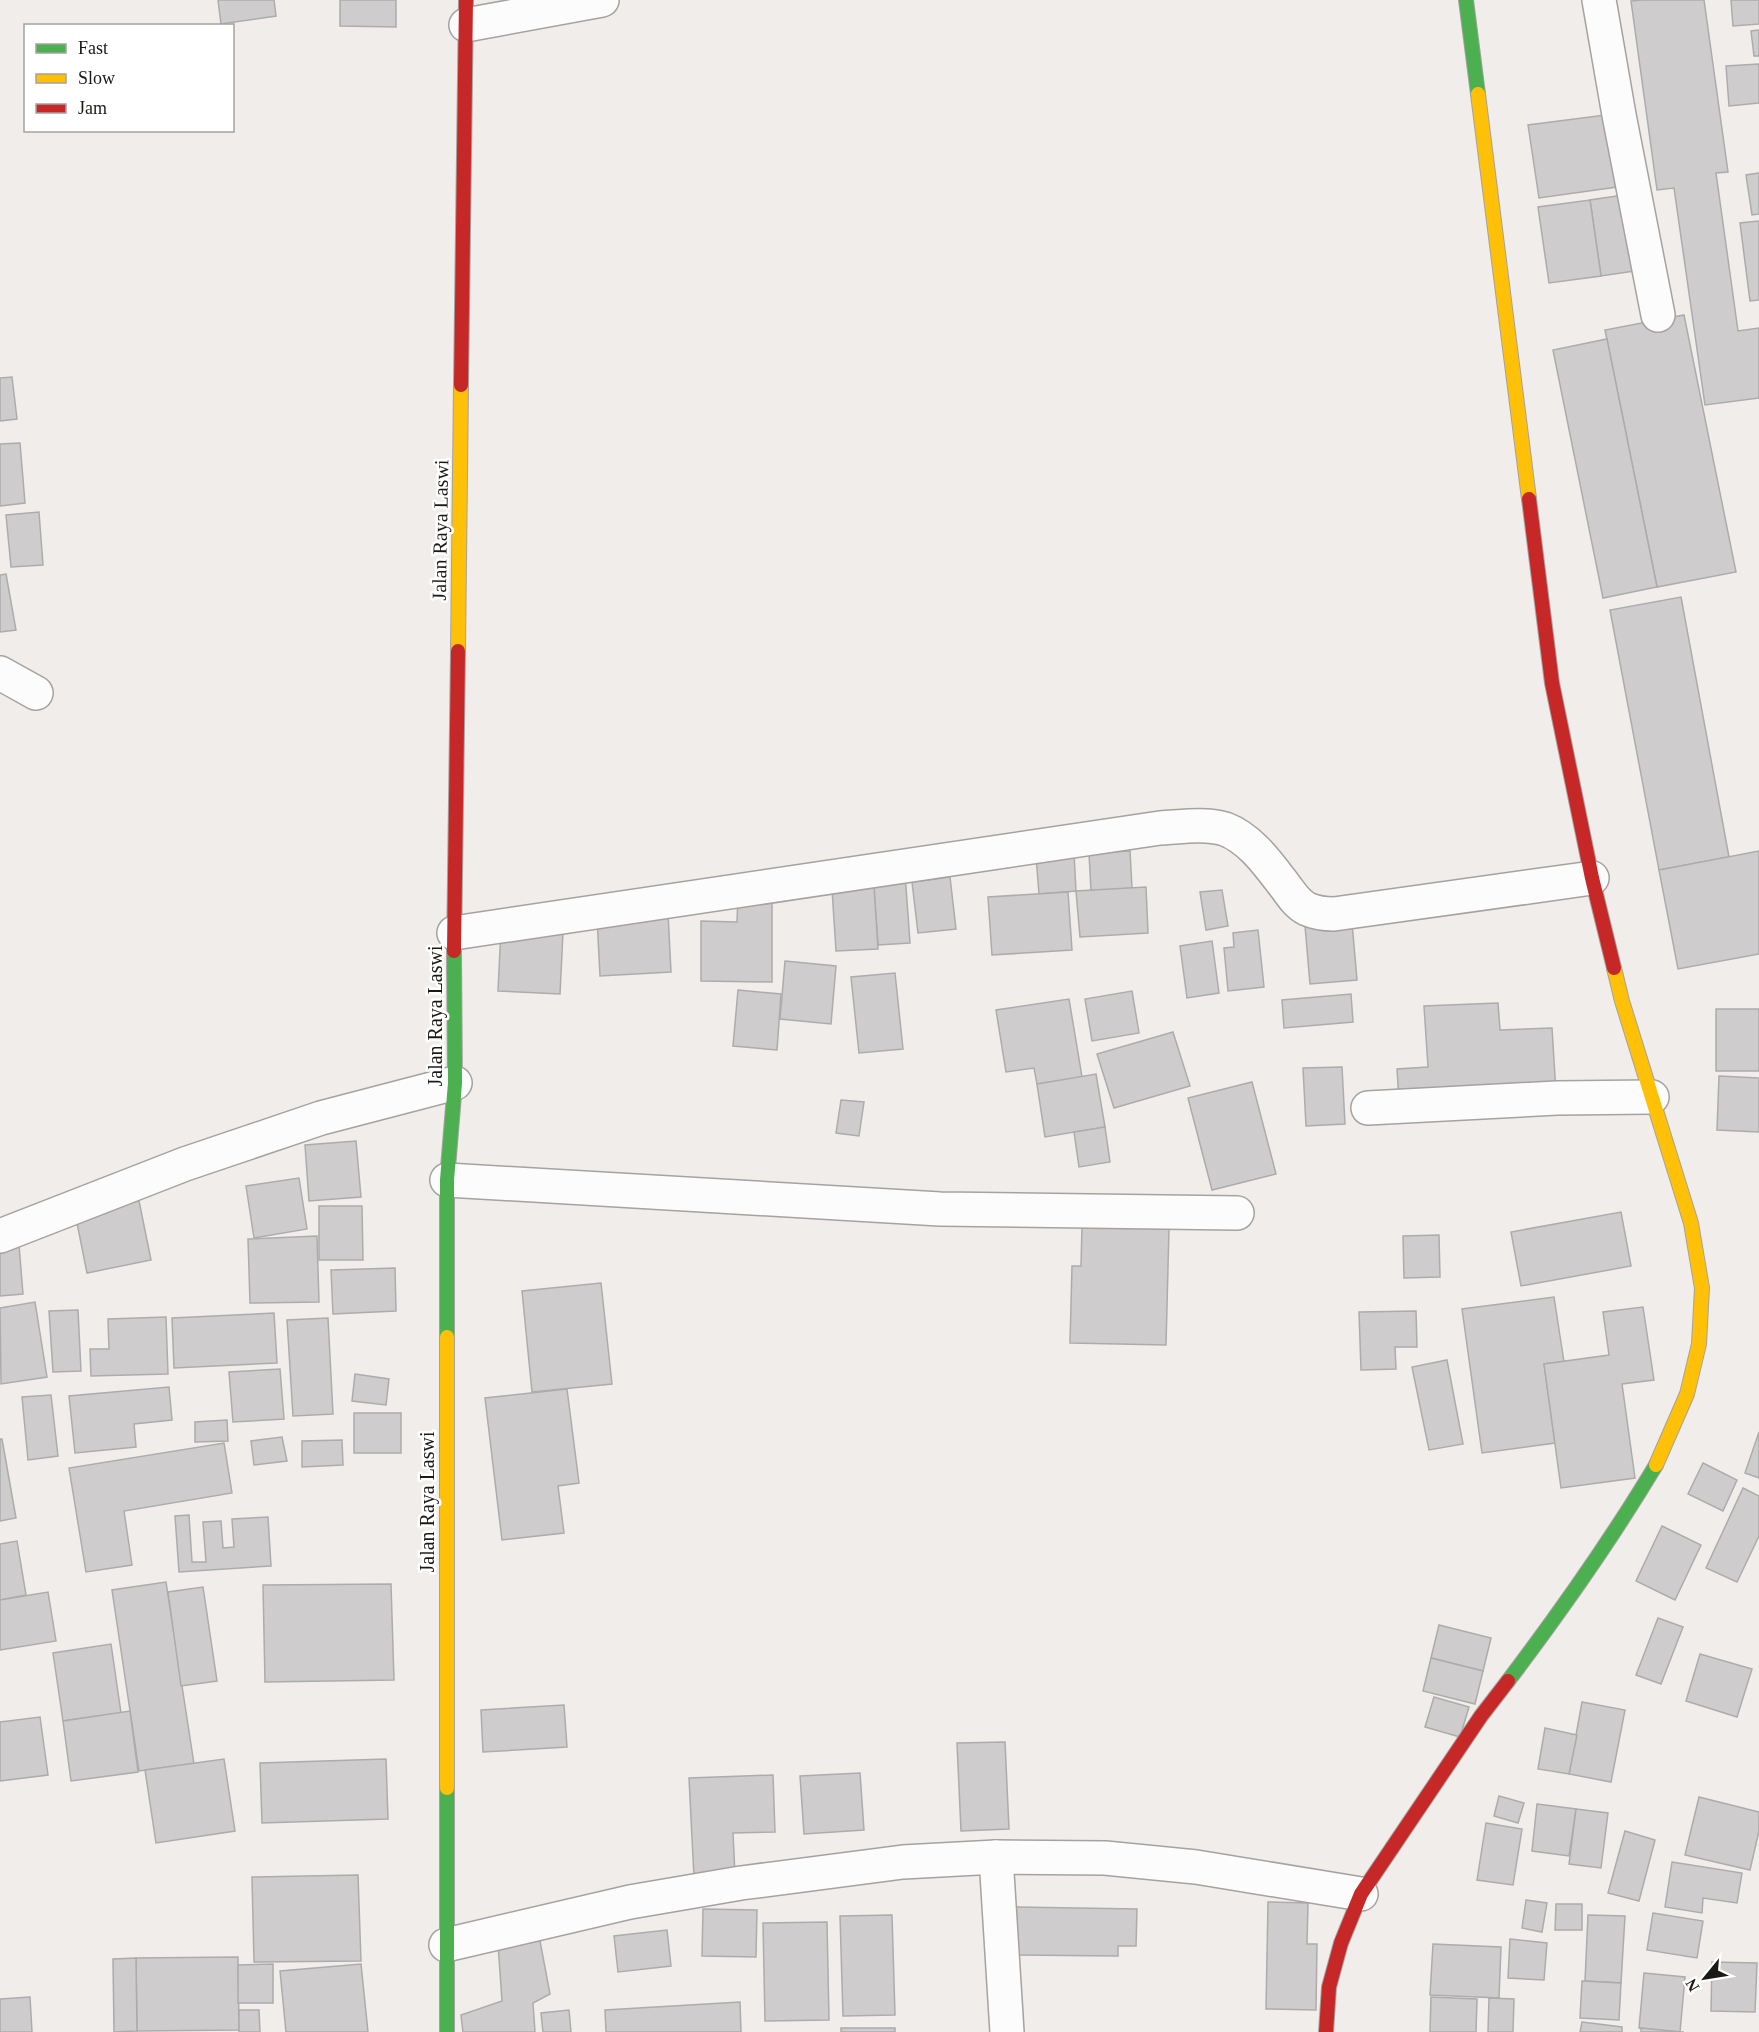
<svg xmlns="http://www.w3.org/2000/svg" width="1759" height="2032" viewBox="0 0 1759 2032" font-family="'Times New Roman',serif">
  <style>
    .building { fill: #cecccc; stroke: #adacac; stroke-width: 1.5 }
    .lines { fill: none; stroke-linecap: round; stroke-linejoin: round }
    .street-casing { stroke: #a5a2a0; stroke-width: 36 }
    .fast-casing { stroke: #a5a2a0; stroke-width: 16 }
    .slow-casing { stroke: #a5a2a0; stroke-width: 16 }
    .jam-casing { stroke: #a5a2a0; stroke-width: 16 }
    .street { stroke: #fdfcfc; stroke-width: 33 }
    .fast { stroke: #4caf50; stroke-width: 14 }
    .slow { stroke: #ffc107; stroke-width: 14 }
    .jam { stroke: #c62828; stroke-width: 14 }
    .labels { text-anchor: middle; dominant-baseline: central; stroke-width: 5; stroke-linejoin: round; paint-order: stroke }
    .street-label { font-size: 20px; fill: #1b1917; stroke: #fff }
  </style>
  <rect width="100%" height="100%" fill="#f0edea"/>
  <!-- building -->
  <g class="building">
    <path d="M218 0H274L276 16 221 24Z"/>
    <path d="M340 0H396V27L340 26Z"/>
    <path d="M1641 0H1704L1728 172 1716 173 1738 331 1759 328V398L1705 405 1674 188 1657 190 1631 1Z"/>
    <path d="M1731 0H1759V24L1733 26Z"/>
    <path d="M1759 30V56H1754L1751 31Z"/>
    <path d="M1759 64V103L1729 106 1726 66Z"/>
    <path d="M1613 114 1624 186 1539 198 1528 125Z"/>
    <path d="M1759 173V214L1752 215 1746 175Z"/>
    <path d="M1630 194 1641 270 1601 276 1590 200Z"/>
    <path d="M1590 200 1601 276 1549 283 1538 207Z"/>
    <path d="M1759 221V300L1750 301 1740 223Z"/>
    <path d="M1684 315 1736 572 1657 587 1605 330Z"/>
    <path d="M1607 339 1657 587 1603 598 1553 350Z"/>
    <path d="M12 377 17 419 0 421V378Z"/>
    <path d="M20 443 25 503 0 506V444Z"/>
    <path d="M39 512 43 565 11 567 6 515Z"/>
    <path d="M6 574 16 630 0 632V575Z"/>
    <path d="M1681 597 1729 857 1659 870 1610 610Z"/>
    <path d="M1130 851 1132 888 1091 891 1089 853Z"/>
    <path d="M1759 851V954L1678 969 1659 870Z"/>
    <path d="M1074 853 1076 891 1039 894 1036 856Z"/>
    <path d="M905 873 910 943 878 945 873 876Z"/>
    <path d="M950 877 956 929 918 933 912 882Z"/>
    <path d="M874 886 878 949 836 951 832 889Z"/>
    <path d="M1146 887 1148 933 1080 937 1076 891Z"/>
    <path d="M1222 890 1228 926 1206 930 1200 892Z"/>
    <path d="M1068 892 1072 950 992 955 988 897Z"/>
    <path d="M738 896 772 897V982L701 981V921L737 922Z"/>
    <path d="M668 913 671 972 600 976 597 917Z"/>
    <path d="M1352 923 1357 980 1310 984 1305 926Z"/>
    <path d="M501 929 563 932 560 994 498 991Z"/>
    <path d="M1258 930 1264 987 1228 991 1224 948 1234 947 1233 933Z"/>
    <path d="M1212 941 1219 993 1187 998 1180 946Z"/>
    <path d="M785 961 836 966 831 1024 780 1019Z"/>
    <path d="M895 973 903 1049 859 1053 851 977Z"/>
    <path d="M738 990 781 994 777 1050 733 1046Z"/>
    <path d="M1132 991 1139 1033 1092 1041 1085 999Z"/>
    <path d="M1351 994 1353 1022 1284 1028 1282 1000Z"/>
    <path d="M1069 999 1082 1077 1037 1084 1034 1068 1006 1072 996 1010Z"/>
    <path d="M1498 1003 1500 1030 1552 1028 1556 1093 1399 1100 1397 1069 1428 1067 1424 1006Z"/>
    <rect x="1716" y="1009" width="43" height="62"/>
    <path d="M1173 1032 1190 1086 1114 1108 1097 1054Z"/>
    <path d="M1342 1067 1345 1124 1306 1126 1303 1068Z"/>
    <path d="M1096 1074 1105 1127 1045 1137 1037 1084Z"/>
    <path d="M1719 1076 1759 1078V1132L1717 1130Z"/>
    <path d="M1252 1082 1276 1174 1212 1190 1188 1098Z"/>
    <path d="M841 1100 864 1102 859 1136 836 1133Z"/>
    <path d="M1105 1127 1110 1162 1079 1167 1074 1132Z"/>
    <path d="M356 1141 361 1197 309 1201 305 1145Z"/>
    <path d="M299 1178 307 1229 254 1238 246 1186Z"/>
    <path d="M139 1201 151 1260 87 1273 75 1213Z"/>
    <path d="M319 1206H362L363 1260H319Z"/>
    <path d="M1621 1212 1631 1266 1521 1286 1511 1232Z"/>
    <path d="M1082 1226 1169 1229 1166 1345 1070 1343 1072 1266H1081Z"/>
    <path d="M1439 1235 1440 1277 1404 1278 1403 1236Z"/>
    <path d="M317 1236 319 1302 250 1303 248 1239Z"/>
    <path d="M19 1245 23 1294 0 1296V1246Z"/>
    <path d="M395 1268 396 1311 333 1314 331 1270Z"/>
    <path d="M601 1283 612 1384 532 1392 522 1291Z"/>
    <path d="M1554 1297 1564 1362 1544 1364 1555 1443 1482 1453 1462 1309Z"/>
    <path d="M35 1302 47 1377 1 1384 0 1308Z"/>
    <path d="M1643 1307 1654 1380 1622 1384 1635 1478 1561 1488 1544 1364 1609 1355 1603 1312Z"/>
    <path d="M78 1310 81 1371 53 1372 49 1311Z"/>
    <path d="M1416 1311 1417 1347H1395L1396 1369 1361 1370 1359 1312Z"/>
    <path d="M274 1313 277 1363 174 1368 172 1318Z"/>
    <path d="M166 1317 168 1374 91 1376 90 1349H109L108 1319Z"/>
    <path d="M328 1318 333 1414 293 1416 287 1320Z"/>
    <path d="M1447 1360 1463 1444 1429 1450 1412 1367Z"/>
    <path d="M280 1369 284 1419 233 1422 229 1372Z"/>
    <path d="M355 1374 389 1379 386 1405 352 1401Z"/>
    <path d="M169 1387 172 1420 134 1424 136 1447 75 1453 69 1396Z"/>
    <path d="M567 1389 579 1483 558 1486 564 1533 502 1540 485 1398Z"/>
    <path d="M51 1395 58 1456 28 1460 22 1397Z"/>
    <rect x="354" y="1413" width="47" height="40"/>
    <path d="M227 1420 228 1441 195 1442V1422Z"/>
    <path d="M1759 1432V1478L1745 1473Z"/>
    <path d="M282 1437 287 1461 254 1465 251 1441Z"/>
    <path d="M0 1439H2L16 1518 0 1521Z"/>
    <path d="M342 1440 343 1465 302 1467V1441Z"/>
    <path d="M224 1443 232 1493 124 1511 132 1565 86 1572 69 1468Z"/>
    <path d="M1703 1463 1737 1480 1723 1511 1688 1494Z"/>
    <path d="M1743 1488 1759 1496V1536L1737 1582 1706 1568Z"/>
    <path d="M189 1515 192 1562H206L203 1522 221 1521 223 1548 234 1547 232 1519 268 1517 271 1566 179 1572 175 1516Z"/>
    <path d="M1662 1526 1701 1545 1675 1600 1636 1581Z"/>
    <path d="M17 1541 26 1595 0 1600V1544Z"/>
    <path d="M166 1582 194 1764 139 1771 112 1590Z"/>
    <path d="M391 1584 394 1680 265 1682 263 1585Z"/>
    <path d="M203 1587 217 1681 181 1686 168 1592Z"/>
    <path d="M48 1592 56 1641 0 1650V1600Z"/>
    <path d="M1658 1618 1683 1627 1661 1684 1636 1675Z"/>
    <path d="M1439 1625 1491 1638 1483 1671 1431 1658Z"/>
    <path d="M111 1644 121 1713 63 1721 53 1653Z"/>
    <path d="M1700 1654 1752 1669 1737 1717 1686 1701Z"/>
    <path d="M1431 1658 1483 1671 1475 1704 1423 1691Z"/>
    <path d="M1434 1697 1469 1707 1460 1737 1425 1727Z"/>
    <path d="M1582 1702 1625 1710 1611 1782 1569 1774Z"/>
    <path d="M564 1705 567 1747 483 1752 481 1710Z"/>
    <path d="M130 1711 138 1772 71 1781 63 1721Z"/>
    <path d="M40 1717 48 1775 0 1781V1722Z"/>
    <path d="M1545 1728 1577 1735 1569 1774 1538 1769Z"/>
    <path d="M1005 1742 1009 1829 961 1831 957 1743Z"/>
    <path d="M224 1759 235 1831 156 1843 145 1770Z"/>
    <path d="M386 1759 388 1819 262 1823 260 1763Z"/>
    <path d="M860 1773 864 1830 804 1834 800 1776Z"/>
    <path d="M773 1775 775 1832 733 1833 735 1875 694 1877 689 1778Z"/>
    <path d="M1499 1796 1524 1803 1518 1823 1494 1816Z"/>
    <path d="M1699 1797 1759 1812V1831L1750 1870 1685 1855Z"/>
    <path d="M1537 1804 1576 1809 1569 1856 1532 1851Z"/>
    <path d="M1576 1809 1608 1813 1601 1868 1569 1864Z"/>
    <path d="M1486 1823 1522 1829 1513 1885 1477 1880Z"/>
    <path d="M1625 1831 1655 1840 1639 1901 1608 1893Z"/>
    <path d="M1672 1862 1742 1873 1737 1903 1703 1898 1702 1913 1665 1907Z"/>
    <path d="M358 1875 361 1961 254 1962 252 1877Z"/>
    <path d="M1526 1900 1547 1903 1542 1932 1522 1928Z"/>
    <path d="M1268 1902 1308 1903 1307 1944H1317L1316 2010 1266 2009Z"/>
    <path d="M1556 1904H1582V1930H1555Z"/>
    <path d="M1012 1907 1137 1909 1136 1946H1118V1956L1011 1955Z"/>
    <path d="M703 1909 757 1910 756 1957 702 1956Z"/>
    <path d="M1653 1913 1703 1921 1697 1958 1647 1950Z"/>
    <path d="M892 1915 895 2015 843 2016 840 1916Z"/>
    <path d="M1588 1915 1625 1916 1621 1983 1585 1981Z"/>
    <path d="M827 1922 829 2020 765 2021 763 1923Z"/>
    <path d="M667 1930 671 1966 618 1972 614 1936Z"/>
    <path d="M1510 1939 1547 1943 1544 1980 1508 1978Z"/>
    <path d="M540 1941 550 1994 533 2003 535 2032H463L461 2015 502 2001 498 1944Z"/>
    <path d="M1433 1944 1501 1947 1499 1998 1430 1995Z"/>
    <path d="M238 1957 239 2030 137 2031 136 1958Z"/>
    <path d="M136 1958 137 2031 114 2032 113 1959Z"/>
    <path d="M1712 1962 1757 1963 1755 2012 1711 2011Z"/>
    <path d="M273 1964V2003H238V1965Z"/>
    <path d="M361 1964 368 2032H286L280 1971Z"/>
    <path d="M1644 1973 1685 1977 1680 2032 1639 2028Z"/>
    <path d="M1582 1981 1621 1983 1619 2020 1580 2018Z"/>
    <path d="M30 1997 32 2032H0V1999Z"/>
    <path d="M1431 1997 1477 1999 1476 2032H1430Z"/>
    <path d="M1489 1998 1514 1999 1513 2032H1488Z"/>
    <path d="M740 2002 741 2032H606L605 2010Z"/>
    <path d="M239 2010H259L260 2032H239Z"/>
    <path d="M569 2010 571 2032H543L541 2013Z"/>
    <path d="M1582 2022 1622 2027V2032H1580Z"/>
    <rect x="841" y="2028" width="54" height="4"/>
    <path d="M1641 2028 1680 2032H1684H1641Z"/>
  </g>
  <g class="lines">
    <!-- street casing -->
    <g class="street-casing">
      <g id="street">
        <path d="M1599 0 1619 115 1658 315"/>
        <path d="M466 25 602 0"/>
        <path d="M0 673 36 693"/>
        <path d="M454 933 1160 828C1181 827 1204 823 1225 829 1251 839 1268 864 1285 886 1291 894 1297 904 1307 909 1316 913 1325 914 1334 914L1592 878"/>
        <path d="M1368 1108 1557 1098 1652 1097"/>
        <path d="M447 1180 940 1209 1237 1213"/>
        <path d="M0 1236 185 1164 321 1118 455 1083"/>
        <path d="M996 1857 1007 2032"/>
        <path d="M446 1945 630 1902 741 1883 903 1862 996 1857 1105 1858 1196 1867 1361 1894"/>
      </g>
    </g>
    <!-- fast casing -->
    <g class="fast-casing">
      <g id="fast">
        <path d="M1466 0 1478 94"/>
        <path d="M447 1337V1180L455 1083 454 951"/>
        <path d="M1508 1681C1561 1611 1611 1540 1656 1465"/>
        <path d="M447 1788V2032"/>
      </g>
    </g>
    <!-- slow casing -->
    <g class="slow-casing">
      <g id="slow">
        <path d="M1478 94 1529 499"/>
        <path d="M458 651 461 385"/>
        <path d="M1614 968 1622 1001 1691 1223 1702 1288 1699 1344 1687 1394 1656 1465"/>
        <path d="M447 1337V1788"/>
      </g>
    </g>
    <!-- jam casing -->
    <g class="jam-casing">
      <g id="jam">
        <path d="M461 385 466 0"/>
        <path d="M1529 499 1552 683 1592 878 1614 968"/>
        <path d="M454 951 458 651"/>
        <path d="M1326 2032 1329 1987 1341 1943 1361 1894 1481 1716 1508 1681"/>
      </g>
    </g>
    <!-- street -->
    <use href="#street" class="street"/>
    <!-- fast -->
    <use href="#fast" class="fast"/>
    <!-- slow -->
    <use href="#slow" class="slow"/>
    <!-- jam -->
    <use href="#jam" class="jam"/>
  </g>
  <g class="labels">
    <!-- street labels -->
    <g class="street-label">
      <text transform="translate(440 530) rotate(-89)">Jalan Raya Laswi</text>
      <text transform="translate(435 1016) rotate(-90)">Jalan Raya Laswi</text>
      <text transform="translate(427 1502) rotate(-90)">Jalan Raya Laswi</text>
    </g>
  </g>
  <!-- legend -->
  <rect x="24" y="24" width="210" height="108" fill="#ffffff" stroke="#a4a3a2" stroke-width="1.5"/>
  <rect x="36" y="44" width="30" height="9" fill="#4caf50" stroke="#a4a3a2" stroke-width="1.5"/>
  <text x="78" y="54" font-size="18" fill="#1b1917">Fast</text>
  <rect x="36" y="74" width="30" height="9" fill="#ffc107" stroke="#a4a3a2" stroke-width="1.5"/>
  <text x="78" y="84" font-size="18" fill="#1b1917">Slow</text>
  <rect x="36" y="104" width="30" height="9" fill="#c62828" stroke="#a4a3a2" stroke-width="1.5"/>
  <text x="78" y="114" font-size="18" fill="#1b1917">Jam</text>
  <!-- north arrow -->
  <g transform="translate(1705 1978) rotate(240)" stroke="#ffffff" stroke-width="4.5" paint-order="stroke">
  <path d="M0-4.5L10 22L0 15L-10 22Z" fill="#1b1917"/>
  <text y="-9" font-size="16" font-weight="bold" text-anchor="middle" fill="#1b1917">N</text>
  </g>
</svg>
